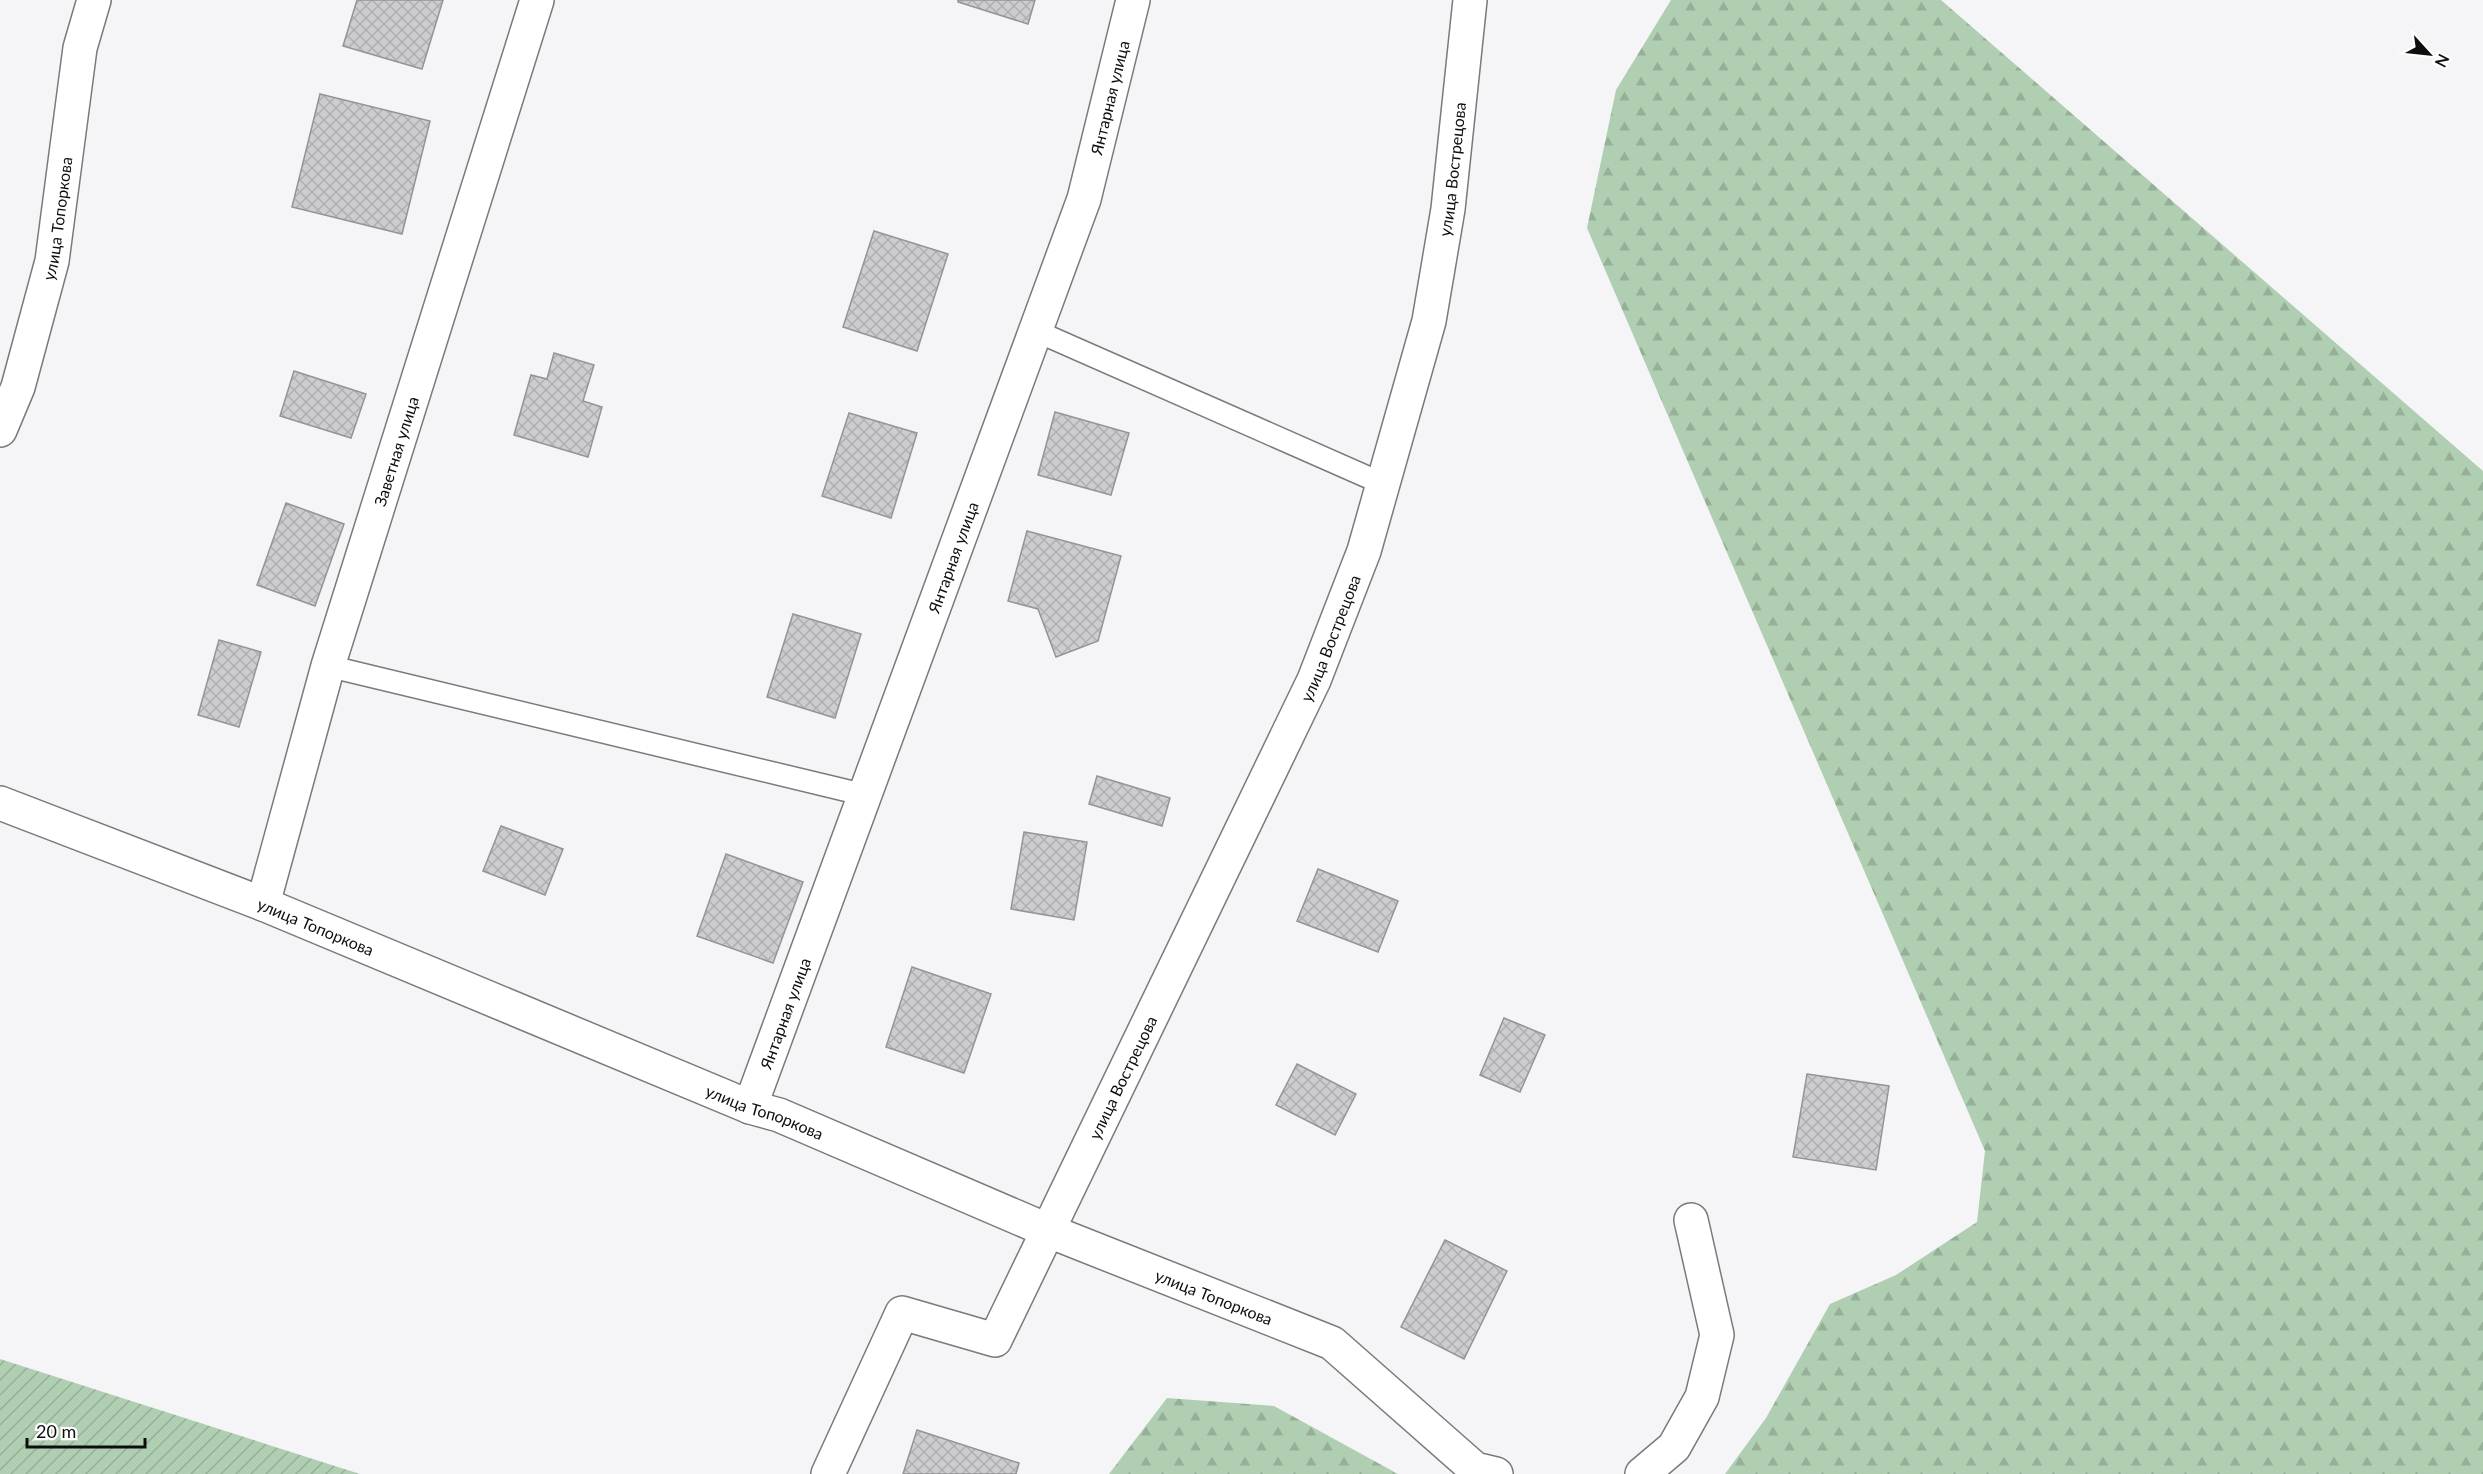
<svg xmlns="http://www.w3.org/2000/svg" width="2483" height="1474" viewBox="0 0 2483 1474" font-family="Lato,sans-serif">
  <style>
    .forest { fill: url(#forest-firs) }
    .garden { fill: url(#garden-furrows) }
    .building { fill: url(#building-cross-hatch); stroke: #949395; stroke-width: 1.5 }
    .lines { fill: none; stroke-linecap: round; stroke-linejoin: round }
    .service-casing { stroke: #7a797b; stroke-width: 24 }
    .minor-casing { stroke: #7a797b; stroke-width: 36 }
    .tertiary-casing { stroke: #7a797b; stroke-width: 36 }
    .service { stroke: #fff; stroke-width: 21 }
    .minor { stroke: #fff; stroke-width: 33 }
    .tertiary { stroke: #fff; stroke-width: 33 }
    .labels { text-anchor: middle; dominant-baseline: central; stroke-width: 4.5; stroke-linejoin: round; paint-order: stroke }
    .street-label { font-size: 16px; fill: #0e0e0f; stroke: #fff }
  </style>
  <defs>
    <pattern id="forest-firs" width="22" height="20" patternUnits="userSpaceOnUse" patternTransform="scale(1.5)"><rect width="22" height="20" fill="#b0ceb2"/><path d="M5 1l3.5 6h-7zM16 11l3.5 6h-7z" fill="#96b098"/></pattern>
    <pattern id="garden-furrows" width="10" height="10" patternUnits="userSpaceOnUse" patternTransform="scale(1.5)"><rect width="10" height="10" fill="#b0ceb2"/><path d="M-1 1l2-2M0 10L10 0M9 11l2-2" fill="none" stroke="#96b098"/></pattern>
    <pattern id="building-cross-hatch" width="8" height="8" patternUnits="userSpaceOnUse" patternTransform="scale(1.5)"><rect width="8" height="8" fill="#cdcdcf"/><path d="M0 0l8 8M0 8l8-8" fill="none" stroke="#afafb1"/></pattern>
  </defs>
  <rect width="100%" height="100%" fill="#f5f5f7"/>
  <!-- forest -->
  <g class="forest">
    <path d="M1671 0H1941L2483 471V1474H1725L1766 1418 1830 1304 1896 1275 1977 1222 1985 1151 1587 228 1616 90Z"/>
    <path d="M1167 1398 1274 1406 1398 1474H1109Z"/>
  </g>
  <!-- garden -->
  <path class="garden" d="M0 1359 360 1474H0Z"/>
  <!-- building -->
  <g class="building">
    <path d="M357 0H443L422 69 343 46Z"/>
    <path d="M958 0H1035L1028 24 958 2Z"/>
    <path d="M320 94 430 121 402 234 292 207Z"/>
    <path d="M874 231 948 254 917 351 843 327Z"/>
    <path d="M554 353 594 365 583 401 602 407 588 457 514 435 531 375 547 379Z"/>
    <path d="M294 371 366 394 351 438 280 416Z"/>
    <path d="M1055 412 1129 433 1111 495 1038 475Z"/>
    <path d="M849 413 917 433 891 518 822 496Z"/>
    <path d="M286 503 344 524 315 606 257 585Z"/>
    <path d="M1027 531 1121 556 1098 641 1056 657 1038 609 1008 601Z"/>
    <path d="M793 614 861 634 835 718 767 697Z"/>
    <path d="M219 640 261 652 239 727 198 715Z"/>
    <path d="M1097 776 1170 798 1162 826 1089 804Z"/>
    <path d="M501 826 563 849 545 895 483 871Z"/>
    <path d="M1024 832 1087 842 1074 920 1011 909Z"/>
    <path d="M726 854 803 882 773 963 697 936Z"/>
    <path d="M1318 869 1398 901 1378 952 1297 921Z"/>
    <path d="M912 967 991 994 964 1073 886 1047Z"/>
    <path d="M1504 1018 1545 1035 1520 1092 1480 1075Z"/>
    <path d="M1297 1064 1356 1094 1335 1135 1276 1105Z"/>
    <path d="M1807 1074 1889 1086 1876 1170 1793 1157Z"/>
    <path d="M1445 1240 1507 1271 1464 1359 1401 1327Z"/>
    <path d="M917 1430 1019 1463 1016 1474H903Z"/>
  </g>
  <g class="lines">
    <!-- service casing -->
    <g class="service-casing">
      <g id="service">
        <path d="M1036 331 1381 483"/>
        <path d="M328 666 865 795"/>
      </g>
    </g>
    <!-- minor casing -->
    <g class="minor-casing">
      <g id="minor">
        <path id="s1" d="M0 803 263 904 750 1107 779 1115 1049 1231 1332 1343 1475 1469 1496 1474"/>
        <path id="s2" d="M263 904 328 666 537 0"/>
        <path id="s3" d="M750 1107 1084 199 1133 0"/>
        <path id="s4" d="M828 1474 902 1313 995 1340 1314 680 1364 551 1429 321 1448 209 1470 0"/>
        <path d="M1642 1474 1674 1447 1702 1397 1717 1335 1691 1220"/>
      </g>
    </g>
    <!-- tertiary casing -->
    <g class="tertiary-casing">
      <g id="tertiary">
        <path id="s5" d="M0 430 18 387 52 261 80 48 94 0"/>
      </g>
    </g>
    <!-- service -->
    <use href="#service" class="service"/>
    <!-- minor -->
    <use href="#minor" class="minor"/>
    <!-- tertiary -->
    <use href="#tertiary" class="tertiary"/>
  </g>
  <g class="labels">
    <!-- street labels -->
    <g class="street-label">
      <text stroke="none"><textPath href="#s3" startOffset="1072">Янтарная улица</textPath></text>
      <text stroke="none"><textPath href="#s4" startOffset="1538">улица Вострецова</textPath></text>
      <text stroke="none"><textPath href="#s5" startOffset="220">улица Топоркова</textPath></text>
      <text stroke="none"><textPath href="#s2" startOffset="472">Заветная улица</textPath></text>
      <text stroke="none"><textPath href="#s3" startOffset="586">Янтарная улица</textPath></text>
      <text stroke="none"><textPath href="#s4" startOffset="1052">улица Вострецова</textPath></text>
      <text stroke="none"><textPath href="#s1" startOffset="339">улица Топоркова</textPath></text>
      <text stroke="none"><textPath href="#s3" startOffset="100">Янтарная улица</textPath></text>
      <text stroke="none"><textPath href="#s4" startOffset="566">улица Вострецова</textPath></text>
      <text stroke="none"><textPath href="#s1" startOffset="825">улица Топоркова</textPath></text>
      <text stroke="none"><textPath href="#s1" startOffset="1311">улица Топоркова</textPath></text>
    </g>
  </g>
  <!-- north arrow -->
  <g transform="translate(2429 54) rotate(117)" stroke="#ffffff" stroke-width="4.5" paint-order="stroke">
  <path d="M0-4.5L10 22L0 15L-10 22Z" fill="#0e0e0f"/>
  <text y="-9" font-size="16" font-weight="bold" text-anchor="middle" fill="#0e0e0f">N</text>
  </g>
  <!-- scale -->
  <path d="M27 1438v9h118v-9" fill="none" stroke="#0e0e0f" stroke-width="3"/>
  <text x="36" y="1438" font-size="18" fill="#0e0e0f" stroke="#ffffff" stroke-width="4.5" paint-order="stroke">20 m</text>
</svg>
